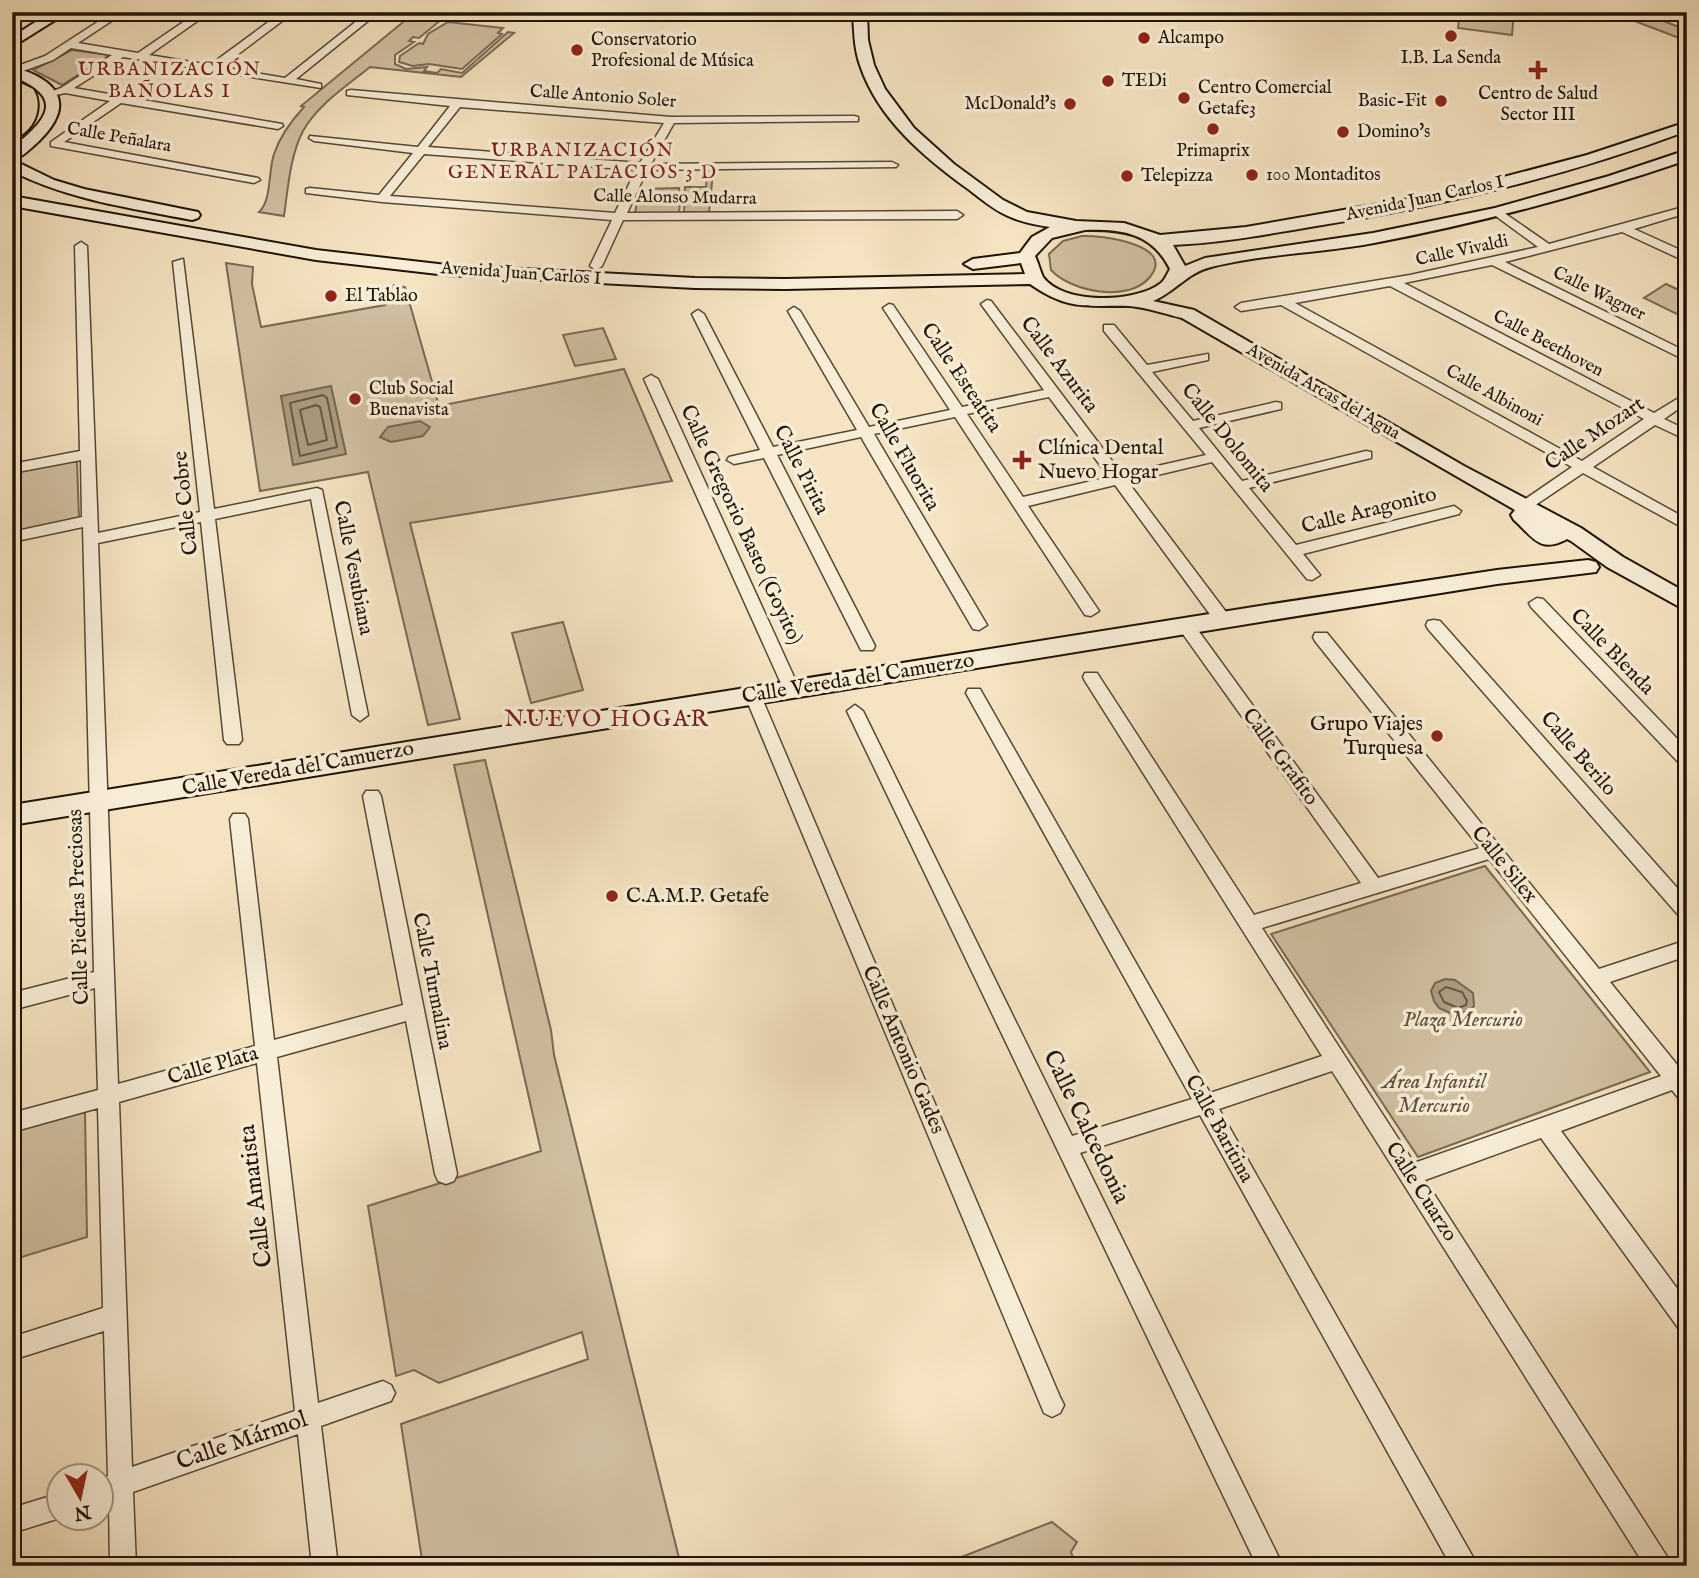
<svg xmlns="http://www.w3.org/2000/svg" width="1699" height="1578" viewBox="0 0 1699 1578" font-family="'IM FELL English',serif">
  <style>
    .green { fill: #d1c0a2; stroke: #786a55; stroke-width: 2 }
    .water { fill: #ad9d82; stroke: #756651; stroke-width: 2 }
    .lines { fill: none; stroke-linecap: round; stroke-linejoin: round }
    .shore { stroke: #665845; stroke-width: 2 }
    .street-casing { stroke: #554836; stroke-width: 3 }
    .secondary-casing { stroke: #201408; stroke-width: 4 }
    .highway-casing { stroke: #201408; stroke-width: 4 }
    .street { fill: #f8edd7; fill-rule: evenodd }
    .secondary { fill: #f8edd7; fill-rule: evenodd }
    .highway { fill: #f5e3c1; fill-rule: evenodd }
    .poi-dot { fill: #8f2418; stroke: #f8edd7; stroke-width: 2.5 }
    .labels { text-anchor: middle; dominant-baseline: central; stroke-width: 7; stroke-linejoin: round; paint-order: stroke }
    .far-poi-label { font-size: 18px; fill: #201408; stroke: #f8edd7; text-anchor: start }
    .far-street-label { font-size: 18px; fill: #201408; stroke: #f8edd7 }
    .far-neighbourhood-label { font-size: 19px; letter-spacing: 2px; fill: #7a1f14; stroke: #f8edd7 }
    .street-label { font-size: 21px; fill: #201408; stroke: #f8edd7 }
    .poi-label { font-size: 21px; fill: #201408; stroke: #f8edd7; text-anchor: start }
    .park-label { font-size: 21px; font-style: italic; fill: #5e503e; stroke: #f8edd7 }
    .neighbourhood-label { font-size: 23px; letter-spacing: 2px; fill: #7a1f14; stroke: #f8edd7 }
    .near-street-label { font-size: 24px; fill: #201408; stroke: #f8edd7 }
  </style>
  <rect width="100%" height="100%" fill="#f5e3c1"/>
  <filter id="stains"><feTurbulence type="fractalNoise" baseFrequency=".00286" numOctaves="4"/><feColorMatrix values="0 0 0 0 .2 0 0 0 0 .09 0 0 0 0 .02 0 0 0 .5 -.17"/></filter>
  <radialGradient id="worn" r=".72"><stop offset=".6" stop-color="#630" stop-opacity="0"/><stop offset="1" stop-color="#630" stop-opacity=".3"/></radialGradient>
  <!-- green -->
  <g class="green">
    <path d="M407 12H437L443 15 441 20 419 38 413 37 409 41 414 42 395 55V64L406 69 427 67 424 71 437 73 441 69 462 73 508 32 514 33 461 77 370 67C347 86 318 104 303 131 290 156 288 188 284 216L259 212C272 200 268 171 274 154 280 136 291 121 304 107L301 106 408 18 401 17Z"/>
    <path d="M1460 12H1514L1512 35 1458 28Z"/>
    <path d="M1611 12H1640L1687 30V41Z"/>
    <path d="M448 22 503 28 498 33 502 34 462 69 429 64 413 66 399 62 400 56 419 43 423 44 428 34Z"/>
    <path d="M72 50 110 55 62 85 33 70Z"/>
    <path d="M703 169 713 172 709 213 684 212 685 187H706L707 173 702 172Z"/>
    <path d="M679 188 680 200H640L641 194H637L640 189Z"/>
    <path d="M637 202H680L679 213H635Z"/>
    <path d="M1082 236C1099 235 1177 244 1150 277 1129 303 1071 292 1051 270L1049 254 1063 241Z"/>
    <path d="M226 263 253 267 252 284 261 327 385 305 394 285 405 287 439 406 624 369 672 481 410 523 460 719 428 725 368 472 260 491Z"/>
    <path d="M1666 284 1687 294V319L1644 298Z"/>
    <path d="M603 328 616 359 575 366 563 335Z"/>
    <path d="M71 461 77 462 79 517 75 521 12 534V473Z"/>
    <path d="M563 622 583 690 531 703 512 633Z"/>
    <path d="M485 760 551 1030 554 1055 681 1566H423L401 1424 588 1359 582 1332 439 1383 414 1370 396 1376 368 1206 541 1151 454 765Z"/>
    <path d="M1485 866 1650 1072 1418 1157 1271 934Z"/>
    <path d="M85 1111 87 1237 12 1260V1132Z"/>
    <path d="M1052 1522 1077 1542 1071 1552 1076 1566H938Z"/>
  </g>
  <!-- water -->
  <g class="water">
    <path d="M331 386 346 454 293 465 281 396Z"/>
    <path d="M420 421 430 427 423 436 391 442 380 437 388 427Z"/>
    <path d="M1445 979 1455 980 1473 993 1474 1006 1469 1012 1450 1013 1439 1008 1434 1001 1431 991 1435 983Z"/>
  </g>
  <g class="lines">
    <!-- shore -->
    <g class="shore">
      <path d="M323 395 327 398 337 447 300 456 290 403Z"/>
      <path d="M316 405 320 407 327 440 308 445 300 410Z"/>
      <path d="M1446 987 1462 992 1467 1001 1466 1005 1458 1008 1444 1002 1439 992Z"/>
    </g>
    <!-- street casing -->
    <g class="street-casing">
      <g id="street">
        <path d="M113 12H125L78 43 138 53 198 12H210L149 55 210 65 282 12H294L221 67 285 78 368 12H379L296 79 321 84V88L123 57 74 88 282 124 283 126 278 129 121 103 64 142 258 178 260 180 254 183 51 146V142L110 101 65 93 52 96 47 93 61 88 112 55 71 48 53 60 18 73 12 74V68L45 56Z"/>
        <path d="M351 90 671 117 854 116 858 117V121L674 123 651 164 892 162 898 165 896 167 647 170 627 213 957 211 963 215 957 219 623 220 602 266 596 270 590 266 612 220 382 202 306 193V189L310 188 379 195 413 153 314 141 309 138 310 136 418 147 450 106 347 95V91ZM460 107 664 123 640 163 428 147ZM424 154 636 170 615 213 390 196Z"/>
        <path d="M1687 206V213L1634 229 1687 253V262L1622 232 1505 262 1687 352V361L1492 265 1404 283 1654 413 1687 393V403L1664 419 1687 430V440L1655 425 1593 467 1687 519V530L1583 473 1531 508H1521L1519 505 1521 502 1572 467 1281 305 1241 311 1235 307 1241 303 1410 275 1538 247 1493 214V210L1497 208 1549 244ZM1390 286 1644 419 1582 461 1295 303Z"/>
        <path d="M81 242 87 246 98 533 200 512 173 262 183 259 214 509 317 488 322 490 368 715 360 721 352 715 311 499 215 519 242 740 239 744H227L224 740 201 522 98 543 118 1084 255 1046 230 819 233 814H245L248 819 274 1040 403 1005 363 796 366 791H378L381 796 457 1174 454 1181 446 1184 438 1181 435 1174 406 1021 277 1057 318 1403 383 1381 391 1385 395 1393 391 1401 321 1426 338 1566H312L298 1434 133 1492 136 1566H110L109 1500 102 1502V1478L108 1476 104 1331 12 1360V1337L103 1308 98 1108 12 1132V1113L98 1090 95 988 12 1010V993L94 972 83 527 12 542V532L82 517 81 460 12 473V464L80 451 75 246ZM257 1063 295 1411 132 1467 119 1102Z"/>
        <path d="M987 300 991 301 1122 474 1206 455 1104 331V325H1114L1147 365 1208 354V360L1152 372 1193 421 1276 402 1281 403V409L1199 428 1242 481 1366 451 1371 452V458L1249 488 1296 545 1454 506 1461 511 1459 514 1303 554 1320 575 1312 580 1307 579 1212 462 1128 482 1229 616 1231 620 1229 624H1217L1115 485 1028 506 1099 611 1091 616 1085 615 955 417 874 434 987 625 979 630 973 629 861 437 777 455 875 646 873 650H861L764 458 734 464 727 460 729 457 760 450 692 314 698 310 704 314 773 447 857 430 788 311 794 307 800 311 869 427 950 410 883 308 889 304 893 305 962 407 1044 390 981 304ZM1049 397 1109 477 1023 497 967 414Z"/>
        <path d="M651 375 658 379 800 690 798 694 792 696 784 690 644 379Z"/>
        <path d="M1537 598 1543 599 1687 749V766L1681 765 1531 607 1529 603Z"/>
        <path d="M1186 620 1192 622 1378 878 1480 848 1315 641 1313 637 1315 633H1327L1599 969 1687 940V956L1610 982 1687 1077V1102L1680 1100 1672 1090 1561 1131 1687 1302V1332L1679 1329 1541 1138 1425 1180 1673 1566H1645L1332 1071 1219 1109 1478 1566H1451L1200 1115 1080 1153 1283 1566H1257L847 711 855 705 863 711 1072 1136 1192 1099 966 693 968 689H980L1210 1093 1322 1056 1085 681 1083 677 1085 673H1097L1254 915 1361 883 1180 630 1178 626 1180 622ZM1489 859 1661 1076 1414 1163 1262 928Z"/>
        <path d="M1434 620 1440 621 1687 899V920L1680 917 1428 629 1426 625 1428 621Z"/>
        <path d="M753 690 761 696 1060 1397 1064 1405 1060 1413 1052 1417 1044 1413 745 696Z"/>
        <path d="M60 1493V1518L12 1533V1508Z"/>
      </g>
    </g>
    <!-- secondary casing -->
    <g class="secondary-casing">
      <g id="secondary">
        <path d="M51 12H68L12 47V37Z"/>
        <path d="M853 12H867L868 40 874 65 885 89 914 128 954 164 1003 200 1027 212 1076 221 1124 223 1160 235 1246 227 1447 192 1587 155 1687 122V131C1566 176 1442 206 1316 226 1269 234 1221 243 1173 245L1185 266 1205 258 1373 233 1495 208 1609 176 1687 150V160C1584 195 1480 223 1374 243 1321 253 1262 254 1211 267 1187 273 1175 292 1153 301L1194 310 1464 466 1581 528 1623 557 1687 593V611L1607 567 1571 541 1567 539C1540 554 1533 537 1514 520L1511 515 1515 510 1182 318C1165 314 1146 307 1129 306 1085 305 1069 311 1030 284L785 289 695 288 447 275 316 260 12 206V196L316 250 447 265 695 278 785 279 1025 274 1021 263 973 269 964 264 973 259 1020 253 1032 237 1050 227C1036 225 1021 222 1008 216 994 210 981 199 968 189 924 157 878 119 860 65 854 48 854 30 853 12ZM1085 230C1122 229 1152 233 1170 269 1167 274 1165 280 1161 283 1136 303 1063 305 1043 277 1040 271 1038 262 1035 256L1052 238Z"/>
        <path d="M12 67C58 79 77 104 39 141 31 148 23 157 13 160L54 180 84 189 198 212 200 215 198 218 192 220C131 208 69 200 12 171V148C48 119 66 98 12 76Z"/>
        <path d="M1588 560 1596 562 1599 567 1596 572 1497 584 1266 621 12 825V805L1266 605 1497 570Z"/>
      </g>
    </g>
    <!-- highway casing -->
    <g class="highway-casing">
      <path id="highway" d="M12 79 33 89C45 107 33 134 12 139V121L19 104 17 96 12 93Z"/>
    </g>
    <!-- street -->
    <use href="#street" class="street"/>
    <!-- secondary -->
    <use href="#secondary" class="secondary"/>
    <!-- highway -->
    <use href="#highway" class="highway"/>
  </g>
  <!-- markers -->
  <g class="poi-dot">
    <circle cx="1451" cy="36" r="7"/>
    <circle cx="1144" cy="38" r="7"/>
    <circle cx="577" cy="50" r="7"/>
    <path d="M1534.5 59.5h7v7h7v7h-7v7h-7v-7h-7v-7h7z"/>
    <circle cx="1108" cy="81" r="7"/>
    <circle cx="1184" cy="98" r="7"/>
    <circle cx="1441" cy="101" r="7"/>
    <circle cx="1070" cy="104" r="7"/>
    <circle cx="1213" cy="129" r="7"/>
    <circle cx="1343" cy="132" r="7"/>
    <circle cx="1252" cy="175" r="7"/>
    <circle cx="1127" cy="176" r="7"/>
    <circle cx="331" cy="296" r="7"/>
    <circle cx="355" cy="399" r="7"/>
    <path d="M1018.5 449.5h7v7h7v7h-7v7h-7v-7h-7v-7h7z"/>
    <circle cx="1437" cy="736" r="7"/>
    <circle cx="612" cy="896" r="7"/>
  </g>
  <g class="labels">
    <!-- far-poi labels -->
    <g class="far-poi-label">
      <text x="1158" y="38">Alcampo</text>
      <text x="591" y="40">Conservatorio<tspan x="591" dy="21">Profesional de Música</tspan></text>
      <text x="1451" y="58" text-anchor="middle">I.B. La Senda</text>
      <text x="1122" y="81">TEDi</text>
      <text x="1198" y="88">Centro Comercial<tspan x="1198" dy="21">Getafe3</tspan></text>
      <text x="1538" y="94" text-anchor="middle">Centro de Salud<tspan x="1538" dy="21">Sector III</tspan></text>
      <text x="1427" y="101" text-anchor="end">Basic-Fit</text>
      <text x="1056" y="104" text-anchor="end">McDonald's</text>
      <text x="1357" y="132">Domino's</text>
      <text x="1213" y="151" text-anchor="middle">Primaprix</text>
      <text x="1266" y="175">100 Montaditos</text>
      <text x="1141" y="176">Telepizza</text>
      <text x="345" y="296">El Tablao</text>
      <text x="369" y="389">Club Social<tspan x="369" dy="21">Buenavista</tspan></text>
    </g>
    <!-- far-street labels -->
    <g class="far-street-label">
      <text transform="translate(603 97) rotate(4)">Calle Antonio Soler</text>
      <text transform="translate(119 138) rotate(10)">Calle Peñalara</text>
      <text transform="translate(675 198) rotate(1)">Calle Alonso Mudarra</text>
      <text transform="translate(1425 199) rotate(-12)">Avenida Juan Carlos I</text>
      <text transform="translate(1462 251) rotate(-12)">Calle Vivaldi</text>
      <text transform="translate(521 274) rotate(4)">Avenida Juan Carlos I</text>
      <text transform="translate(1599 294) rotate(26)">Calle Wagner</text>
      <text transform="translate(1548 344) rotate(28)">Calle Beethoven</text>
      <text transform="translate(1323 392) rotate(30)">Avenida Arcas del Agua</text>
      <text transform="translate(1494 396) rotate(29)">Calle Albinoni</text>
    </g>
    <!-- far-neighbourhood labels -->
    <g class="far-neighbourhood-label">
      <text x="170" y="70">URBANIZACIÓN<tspan x="170" dy="22">BAÑOLAS I</tspan></text>
      <text x="583" y="151">URBANIZACIÓN<tspan x="583" dy="22">GENERAL PALACIOS 3 D</tspan></text>
    </g>
    <!-- street labels -->
    <g class="street-label">
      <text transform="translate(1059 365) rotate(53)">Calle Azurita</text>
      <text transform="translate(961 378) rotate(56)">Calle Esteatita</text>
      <text transform="translate(1595 434) rotate(-34)">Calle Mozart</text>
      <text transform="translate(1227 438) rotate(51)">Calle Dolomita</text>
      <text transform="translate(904 457) rotate(60)">Calle Fluorita</text>
      <text transform="translate(801 470) rotate(63)">Calle Pirita</text>
      <text transform="translate(186 503) rotate(-96)">Calle Cobre</text>
      <text transform="translate(1369 511) rotate(-14)">Calle Aragonito</text>
      <text transform="translate(741 525) rotate(65)">Calle Gregorio Basto (Goyito)</text>
      <text transform="translate(353 568) rotate(79)">Calle Vesubiana</text>
      <text transform="translate(1612 652) rotate(46)">Calle Blenda</text>
      <text transform="translate(858 679) rotate(-9)">Calle Vereda del Camuerzo</text>
      <text transform="translate(1578 754) rotate(49)">Calle Berilo</text>
      <text transform="translate(1280 757) rotate(54)">Calle Grafito</text>
      <text transform="translate(298 769) rotate(-10)">Calle Vereda del Camuerzo</text>
      <text transform="translate(1504 865) rotate(51)">Calle Silex</text>
      <text transform="translate(79 907) rotate(-92)">Calle Piedras Preciosas</text>
      <text transform="translate(432 981) rotate(79)">Calle Turmalina</text>
      <text transform="translate(903 1050) rotate(67)">Calle Antonio Gades</text>
      <text transform="translate(213 1066) rotate(-16)">Calle Plata</text>
      <text transform="translate(1219 1129) rotate(61)">Calle Baritina</text>
      <text transform="translate(1421 1192) rotate(57)">Calle Cuarzo</text>
    </g>
    <!-- poi labels -->
    <g class="poi-label">
      <text x="1038" y="448">Clínica Dental<tspan x="1038" dy="24">Nuevo Hogar</tspan></text>
      <text x="1423" y="724" text-anchor="end">Grupo Viajes<tspan x="1423" dy="24">Turquesa</tspan></text>
      <text x="626" y="896">C.A.M.P. Getafe</text>
    </g>
    <!-- park labels -->
    <g class="park-label">
      <text x="1463" y="1020">Plaza Mercurio</text>
      <text x="1434" y="1082">Área Infantil<tspan x="1434" dy="24">Mercurio</tspan></text>
    </g>
    <!-- neighbourhood labels -->
    <g class="neighbourhood-label">
      <text x="607" y="719">NUEVO HOGAR</text>
    </g>
    <!-- near-street labels -->
    <g class="near-street-label">
      <text transform="translate(1086 1127) rotate(64)">Calle Calcedonia</text>
      <text transform="translate(256 1196) rotate(-97)">Calle Amatista</text>
      <text transform="translate(242 1441) rotate(-19)">Calle Mármol</text>
    </g>
  </g>
  <!-- margin -->
  <rect width="1699" height="1578" fill="none" stroke="#f5e3c1" stroke-width="42"/>
  <rect x="14" y="14" width="1671" height="1550" fill="none" stroke="#201408" stroke-width="3.5"/>
  <rect x="21" y="21" width="1657" height="1536" fill="none" stroke="#201408" stroke-width="2"/>
  <!-- north arrow -->
  <g transform="translate(80 1497) rotate(171)"><circle r="33" fill="#f8edd7" stroke="#a29684" stroke-width="2"/>
  <path d="M0-5L12 26L0 18L-12 26Z" fill="#8f2418"/>
  <text y="-10" font-size="19" font-weight="bold" text-anchor="middle" fill="#201408">N</text>
  </g>
  <rect width="100%" height="100%" filter="url(#stains)"/>
  <rect width="100%" height="100%" fill="url(#worn)"/>
</svg>
